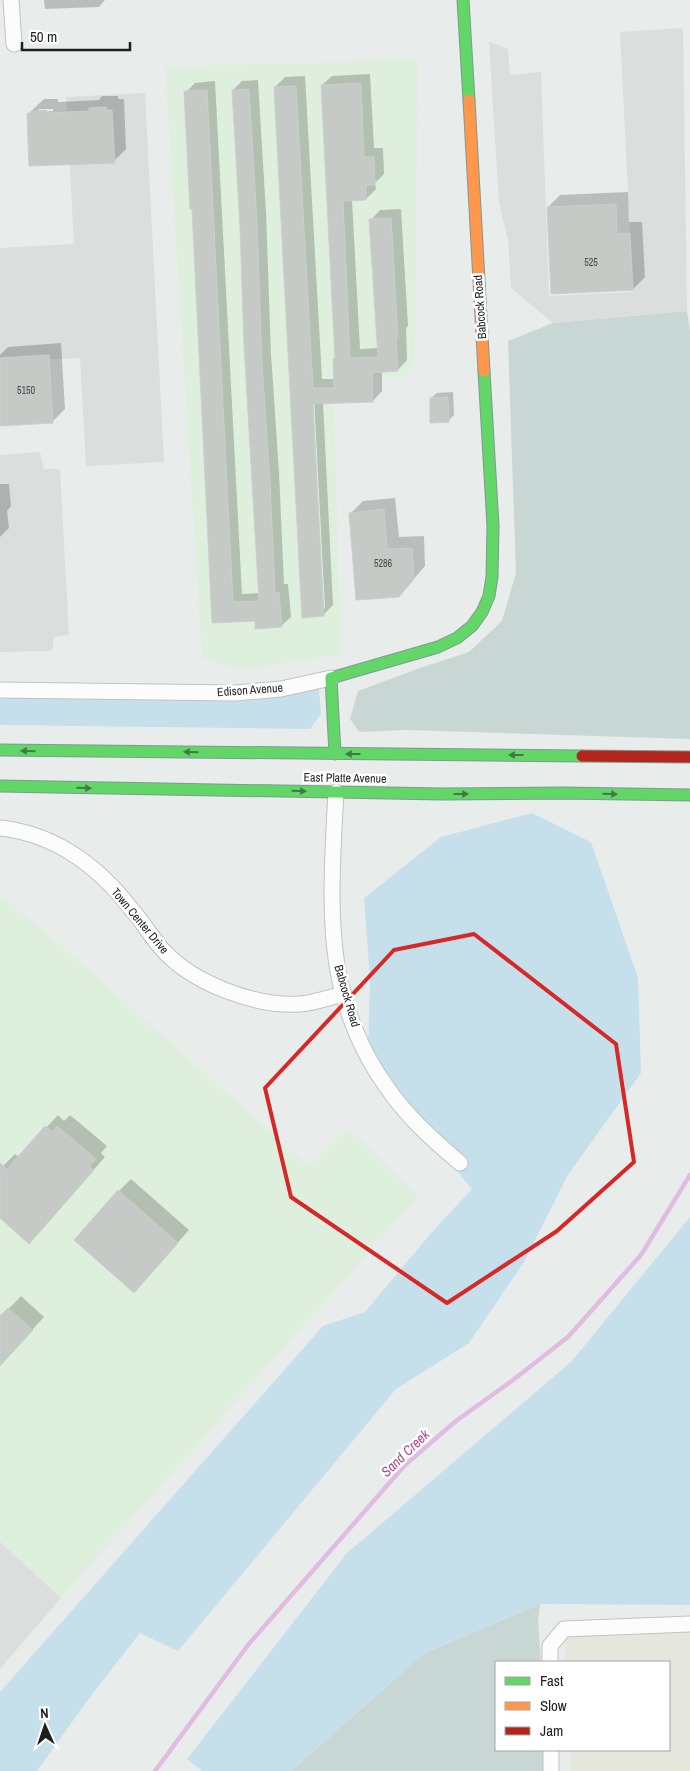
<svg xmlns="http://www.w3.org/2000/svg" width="690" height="1771" viewBox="0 0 690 1771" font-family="'Archivo Narrow',sans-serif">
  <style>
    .commercial { fill: #dfefde }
    .industrial { fill: #e5e7dc }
    .construction { fill: #c9d7d4 }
    .grass { fill: #c6e0eb }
    .parking { fill: #dbdedd }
    .shadow { fill: #0003; fill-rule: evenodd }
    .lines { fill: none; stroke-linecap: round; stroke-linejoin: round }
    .stream { stroke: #e1bbe0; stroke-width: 4.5 }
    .building { fill: #c5cac7; stroke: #c9d0cc }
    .street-casing { stroke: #c0c3c2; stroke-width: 17 }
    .fast-casing { stroke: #809896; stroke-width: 13 }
    .slow-casing { stroke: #809896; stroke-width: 13 }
    .jam-casing { stroke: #809896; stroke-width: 13 }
    .street { stroke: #fcfcfc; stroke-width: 15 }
    .fast { stroke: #63d668; stroke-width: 11 }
    .slow { stroke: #ff974d; stroke-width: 11 }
    .jam { stroke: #b3261e; stroke-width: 11 }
    .oneway { fill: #417a44 }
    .marked { fill: none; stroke: #d62828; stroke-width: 4; stroke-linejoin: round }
    .labels { text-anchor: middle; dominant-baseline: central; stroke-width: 5; stroke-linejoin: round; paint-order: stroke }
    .number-label { font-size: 10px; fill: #484a49 }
    .street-label { font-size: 12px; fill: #1f1f1f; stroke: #fff }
    .water-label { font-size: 14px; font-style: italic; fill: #b1498e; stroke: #fff }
  </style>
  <rect width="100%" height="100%" fill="#e8edeb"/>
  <!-- commercial -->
  <g class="commercial">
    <path d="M418 59 415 362 406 376 331 380 334 404 341 655 239 670 202 659 165 67Z"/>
    <path d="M0 894 78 960 310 1167 349 1128 419 1196 61 1598 0 1542Z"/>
  </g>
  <!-- industrial -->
  <path class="industrial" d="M690 1624V1771H571L570 1750H669V1662H565L564 1630Z"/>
  <!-- construction -->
  <g class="construction">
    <path d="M687 311 690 331V739L406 730 359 732 350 719 358 691 417 669 469 652 502 621 516 573 508 341 553 323Z"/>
    <path d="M540 1604 538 1622 541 1662H496V1750H545L547 1771H291L423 1654Z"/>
  </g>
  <!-- grass -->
  <g class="grass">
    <path d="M308 688H319L321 714 310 729 0 725V690L251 699Z"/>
    <path d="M532 813 591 842 638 978 641 1073 568 1175 524 1262 469 1343 396 1389 178 1651 140 1633 93 1693 37 1771H0V1692L323 1326 365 1312 432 1232 472 1189 424 1132 368 1057 370 979 364 898 441 837Z"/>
    <path d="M690 1217V1605L540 1604 423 1654 291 1771H202L187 1759 347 1553 571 1362Z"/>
  </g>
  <!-- parking -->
  <g class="parking">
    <path d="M683 28 687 311 553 323 511 288 508 240 499 203 489 42 508 49 510 75 541 72 549 296 633 292 620 32Z"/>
    <path d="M145 93 164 462 86 466 80 358 0 362V248L74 244 66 97Z"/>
    <path d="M40 452 44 469H60L69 635 54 637 52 651 0 652V455Z"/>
    <path d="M0 1542 61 1598 0 1669Z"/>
  </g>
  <!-- shadow -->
  <g class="shadow">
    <path d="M44 0H105L99 7 45 9Z"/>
    <path d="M370 74 374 148H383L384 174 375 183 376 189 366 199 352 200 360 349 378 348 371 220 380 210 401 209 408 326 406 328 407 360 398 370 382 371V391L373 401 323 403 333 605 323 615 303 616 275 87 285 77 305 76 322 379H335L334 359 336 357 322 85 332 76ZM312 398H314L325 608H322Z"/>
    <path d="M258 80 266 212 271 354 279 472 284 584H288L291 617 281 626 256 620 213 621 193 208 186 92 195 83 215 81 242 594 260 593 233 90 242 81Z"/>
    <path d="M102 96H118V99H124L126 149 114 161 28 114 44 99H58V102L99 100ZM39 109H53V111L39 112Z"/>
    <path d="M628 192 629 222H642L645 277 633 289 548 207 560 195Z"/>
    <path d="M61 343 65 409 53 421 0 425V355L8 347Z"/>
    <path d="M453 392 454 415 448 421 431 398 437 393Z"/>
    <path d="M0 484H9L11 506 7 511 9 528 0 537Z"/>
    <path d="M395 498 399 537 424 536 425 566 399 596 351 513 363 501Z"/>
    <path d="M58 1115 64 1121 70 1115 107 1146 101 1153 105 1157 41 1230 0 1217V1169L15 1154 19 1157Z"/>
    <path d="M131 1179 189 1230 134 1292 119 1191Z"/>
    <path d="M21 1296 44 1317 0 1365V1318Z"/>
  </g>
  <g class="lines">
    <!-- stream -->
    <path class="stream" d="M155 1771 248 1645 405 1465 456 1421 513 1380 568 1337 641 1255 690 1175"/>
  </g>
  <!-- building -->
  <g class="building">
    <path d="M361 83 364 157H374L375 185H366V200L343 201 350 358 378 357 369 219 391 218 398 337H396L398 371 372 373 373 402 313 404 324 616 302 618 274 87 296 86 313 388H334L333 359H335L321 85Z"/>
    <path d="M249 89 257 222 262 364 270 482 275 593 279 592 282 627 255 629V621L212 623 192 209H190L184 91 207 90 233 602 259 601 244 345 240 227 232 90Z"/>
    <path d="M106 107 107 110H112L115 163 29 166 27 113H31V111L46 110 47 113 89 111V108Z"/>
    <path d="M616 204 617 234 630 233 633 290 551 294 547 207Z"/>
    <path d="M49 355 53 423 0 426V358Z"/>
    <path d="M448 397 449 422 430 423V398Z"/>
    <path d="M384 509 387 549 412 548 414 579 399 597 356 600 349 513Z"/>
    <path d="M45 1126 52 1132 57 1126 96 1159 89 1166 94 1170 29 1244 0 1218V1163L7 1169Z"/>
    <path d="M118 1190 178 1243 134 1293 74 1240Z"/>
    <path d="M8 1308 33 1330 0 1366V1316Z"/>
  </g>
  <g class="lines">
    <!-- street casing -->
    <g class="street-casing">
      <g id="street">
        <path d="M11 0 14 44"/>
        <path d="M0 690 235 693 281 689 331 678"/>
        <path d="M336 792C333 848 328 916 338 971 345 1011 362 1053 386 1086 406 1116 433 1140 460 1163"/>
        <path d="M0 828C55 834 99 867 132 910 143 922 151 937 162 949 192 983 255 1007 300 1004 314 1003 330 997 344 994"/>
        <path d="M550 1662V1646L564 1629 690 1624"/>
        <path d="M551 1750V1771"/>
      </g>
    </g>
    <!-- fast casing -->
    <g class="fast-casing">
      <g id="fast">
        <path d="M463 0 469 100"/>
        <path d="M0 750 582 756"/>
        <path d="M335 754 331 678 438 647 457 638 472 626 482 612 489 596 492 577 493 526 484 371"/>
        <path d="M0 786 442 794 562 793 690 795"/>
      </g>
    </g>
    <!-- slow casing -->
    <g class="slow-casing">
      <path id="slow" d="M469 100 484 371"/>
    </g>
    <!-- jam casing -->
    <g class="jam-casing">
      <path id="jam" d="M582 756 690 757"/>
    </g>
    <!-- street -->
    <use href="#street" class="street"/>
    <!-- fast -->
    <use href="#fast" class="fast"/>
    <!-- slow -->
    <use href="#slow" class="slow"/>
    <!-- jam -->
    <use href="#jam" class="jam"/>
  </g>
  <!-- one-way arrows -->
  <defs><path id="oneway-solid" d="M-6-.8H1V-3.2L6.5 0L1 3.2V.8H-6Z" transform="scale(1.25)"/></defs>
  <g class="oneway">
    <use href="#oneway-solid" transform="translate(28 751) rotate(-179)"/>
    <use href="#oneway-solid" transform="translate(191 752) rotate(-179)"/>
    <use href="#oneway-solid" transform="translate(353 754) rotate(-180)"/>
    <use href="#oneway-solid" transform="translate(516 755) rotate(-180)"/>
    <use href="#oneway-solid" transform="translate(84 788) rotate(1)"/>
    <use href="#oneway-solid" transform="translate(299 791) rotate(1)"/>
    <use href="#oneway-solid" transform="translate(461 794)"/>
    <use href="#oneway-solid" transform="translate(610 794) rotate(1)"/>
  </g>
  <!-- marked area -->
  <path class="marked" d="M474 934 616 1044 634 1162 557 1231 447 1303 291 1197 265 1088 394 950Z"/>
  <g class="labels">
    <!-- number labels -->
    <g class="number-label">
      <text x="591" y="262">525</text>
      <text x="26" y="390">5150</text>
      <text x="383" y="563">5286</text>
    </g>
    <!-- street labels -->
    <g class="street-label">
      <text transform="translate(480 307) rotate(-94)">Babcock Road</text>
      <text transform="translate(250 690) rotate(-4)">Edison Avenue</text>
      <text transform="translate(345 778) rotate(1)">East Platte Avenue</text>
      <text transform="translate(140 921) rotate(50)">Town Center Drive</text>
      <text transform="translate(347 996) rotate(74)">Babcock Road</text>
    </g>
    <!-- water labels -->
    <g class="water-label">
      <text transform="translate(405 1453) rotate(-44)">Sand Creek</text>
    </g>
  </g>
  <!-- legend -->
  <rect x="495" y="1661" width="175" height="90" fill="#ffffff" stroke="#a5a5a5"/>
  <rect x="505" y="1677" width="25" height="8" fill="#63d668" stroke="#a5a5a5"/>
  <text x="540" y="1686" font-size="15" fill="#1f1f1f">Fast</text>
  <rect x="505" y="1702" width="25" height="8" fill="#ff974d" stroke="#a5a5a5"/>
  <text x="540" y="1711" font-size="15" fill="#1f1f1f">Slow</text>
  <rect x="505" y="1727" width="25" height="8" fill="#b3261e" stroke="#a5a5a5"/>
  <text x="540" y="1736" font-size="15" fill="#1f1f1f">Jam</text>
  <!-- north arrow -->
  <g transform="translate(45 1726) rotate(357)" stroke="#ffffff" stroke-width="4" paint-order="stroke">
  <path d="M0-4L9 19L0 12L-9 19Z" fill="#1f1f1f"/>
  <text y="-8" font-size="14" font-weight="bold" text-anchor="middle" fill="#1f1f1f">N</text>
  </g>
  <!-- scale -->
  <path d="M22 42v8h108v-8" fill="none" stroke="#1f1f1f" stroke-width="2.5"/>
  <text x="30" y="42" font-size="15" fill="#1f1f1f" stroke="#ffffff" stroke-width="4" paint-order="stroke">50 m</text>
</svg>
